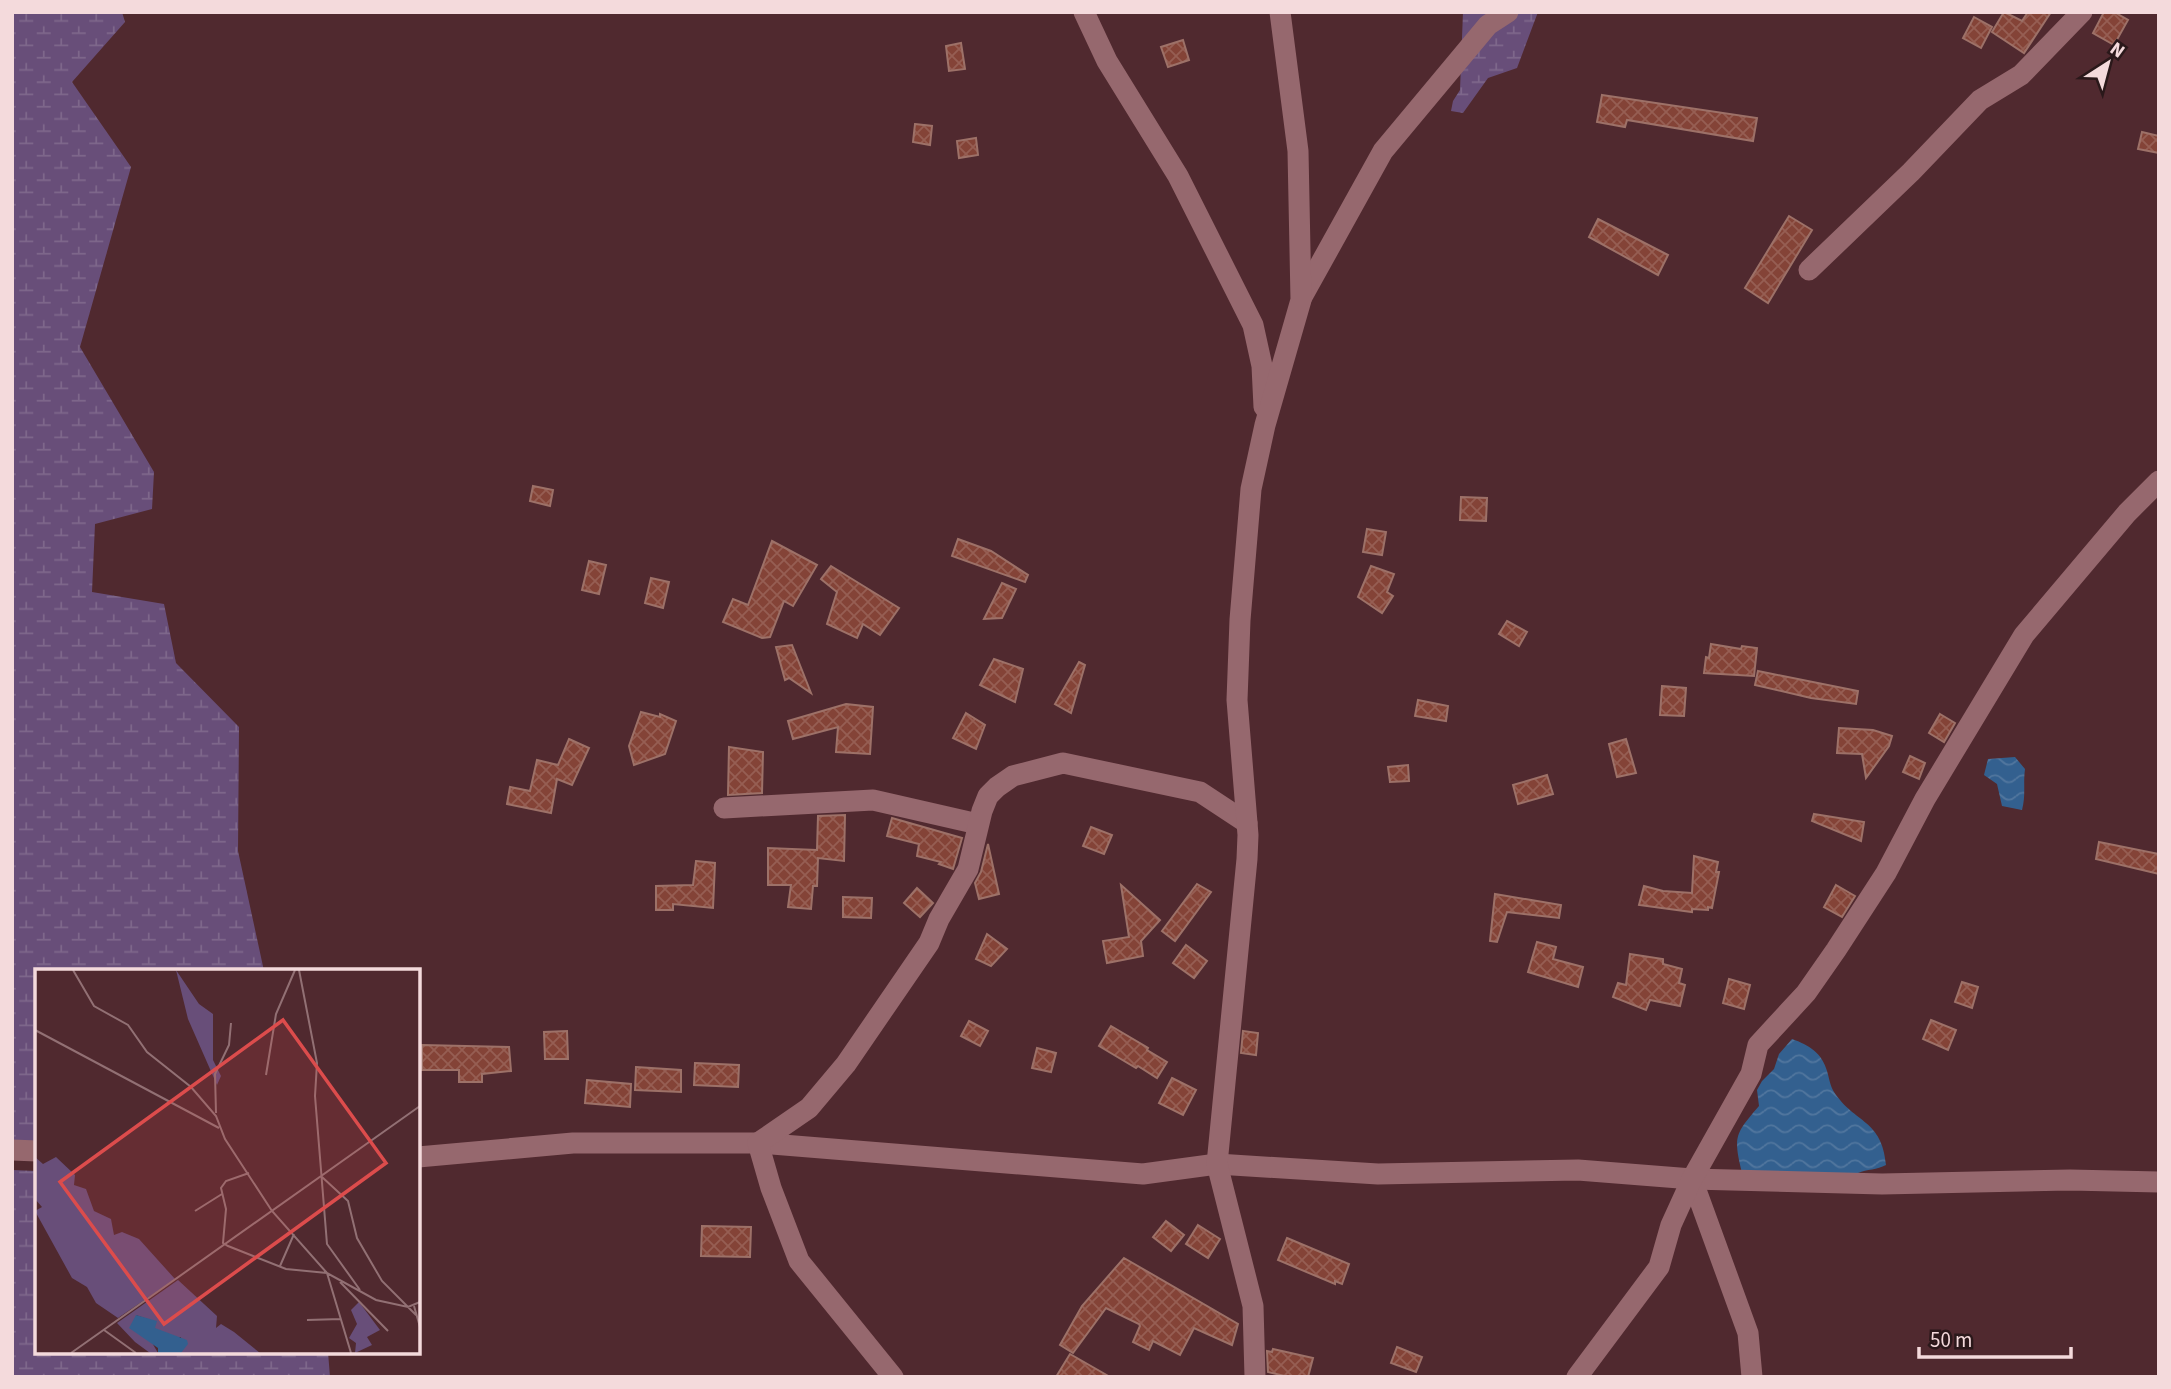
<svg xmlns="http://www.w3.org/2000/svg" width="2171" height="1389" viewBox="0 0 2171 1389" font-family="'Source Sans 3',sans-serif">
  <style>
    .wetland { fill: url(#wetland-marsh) }
    .water { fill: url(#water-waves) }
    .building { fill: url(#building-cross-hatch); stroke: #9d7168; stroke-width: 2 }
    .lines { fill: none; stroke-linecap: round; stroke-linejoin: round }
    .minor { stroke: #96686e; stroke-width: 21 }
    .inset-road { fill: none; stroke: #927074; stroke-width: 2 }
    .view { fill: #dc4c4c; fill-opacity: 0.15; stroke: #dc4c4c; stroke-width: 3.5 }
    .inset-edge { fill: none; stroke: #f4dadc; stroke-width: 3.5 }
  </style>
  <defs>
    <pattern id="wetland-marsh" width="20" height="14" patternUnits="userSpaceOnUse" patternTransform="scale(1.75)"><rect width="20" height="14" fill="#684e79"/><path d="M1 5h8M5 5V1M11 12h8M15 12V8" fill="none" stroke="#7e678b"/></pattern>
    <pattern id="water-waves" width="16" height="10" patternUnits="userSpaceOnUse" patternTransform="scale(1.75)"><rect width="16" height="10" fill="#33608f"/><path d="M0 5q4-4 8 0t8 0" fill="none" stroke="#51769e"/></pattern>
    <pattern id="building-cross-hatch" width="8" height="8" patternUnits="userSpaceOnUse" patternTransform="scale(1.75)"><rect width="8" height="8" fill="#844337"/><path d="M0 0l8 8M0 8l8-8" fill="none" stroke="#965e53"/></pattern>
  </defs>
  <rect width="100%" height="100%" fill="#50292f"/>
  <!-- wetland -->
  <g class="wetland">
    <path d="M12 12H122L125 22 72 82 131 167 80 347 154 472 152 509 95 524 92 592 164 604 176 663 239 727 238 851 264 971H37V1144L12 1143Z"/>
    <path d="M1463 12H1538L1517 68 1488 78 1463 113 1451 111 1453 101 1460 90Z"/>
    <path d="M12 1170 37 1171V1352H328L330 1377H12Z"/>
  </g>
  <!-- water -->
  <g class="water">
    <path d="M2015 757 2025 769C2023 784 2026 795 2022 810L2002 806 1997 784 1984 775 1988 759Z"/>
    <path d="M1792 1039C1809 1045 1822 1053 1827 1071 1829 1077 1830 1086 1834 1092 1855 1124 1882 1119 1886 1165 1877 1170 1867 1169 1858 1173H1742C1733 1136 1735 1134 1759 1106L1757 1090 1762 1081 1774 1069 1779 1054Z"/>
  </g>
  <!-- building -->
  <g class="building">
    <path d="M2004 12 2022 21 2028 12H2051L2024 53 1992 32Z"/>
    <path d="M2104 12H2114L2128 20 2114 45 2093 33Z"/>
    <path d="M1974 17 1992 27 1981 48 1963 38Z"/>
    <path d="M1183 40 1189 60 1168 67 1161 47Z"/>
    <path d="M961 43 965 69 949 71 946 46Z"/>
    <path d="M1602 95 1757 118 1753 141 1627 120 1625 127 1597 122Z"/>
    <path d="M915 124 932 126 930 145 913 142Z"/>
    <path d="M2142 132 2159 136V153L2138 149Z"/>
    <path d="M976 138 978 155 959 158 957 141Z"/>
    <path d="M1789 216 1812 230 1768 303 1745 288Z"/>
    <path d="M1598 219 1668 255 1658 275 1589 237Z"/>
    <path d="M533 486 553 490 550 506 530 501Z"/>
    <path d="M1461 497 1487 498 1486 521 1460 520Z"/>
    <path d="M1367 529 1386 532 1382 555 1363 552Z"/>
    <path d="M958 539 991 551 1028 575 1025 582 952 556Z"/>
    <path d="M772 541 817 565 793 606 784 601 770 637 762 638 723 622 733 599 748 605Z"/>
    <path d="M589 561 606 565 599 594 582 590Z"/>
    <path d="M831 566 899 608 880 635 863 624 857 638 827 624 837 592 821 579Z"/>
    <path d="M1371 566 1394 574 1387 592 1393 596 1382 613 1358 597Z"/>
    <path d="M651 578 669 582 663 608 645 603Z"/>
    <path d="M1002 583 1016 589 1002 618 984 619Z"/>
    <path d="M1507 621 1527 632 1519 646 1499 634Z"/>
    <path d="M1711 644 1741 649 1742 646 1757 648 1754 676 1704 673 1706 657 1709 658Z"/>
    <path d="M792 645 811 693 789 678 785 680 776 647Z"/>
    <path d="M994 659 1023 669 1015 702 980 685Z"/>
    <path d="M1079 662 1085 665 1071 713 1055 704Z"/>
    <path d="M1758 671 1858 691 1856 704 1811 698 1755 685Z"/>
    <path d="M1662 686 1686 688 1684 716 1660 715Z"/>
    <path d="M1418 700 1448 706 1446 721 1415 716Z"/>
    <path d="M846 704 873 707 870 754 836 752 838 727 793 739 788 721Z"/>
    <path d="M641 712 660 717V714L676 721 665 754 634 765 629 746Z"/>
    <path d="M966 713 985 725 976 749 953 738Z"/>
    <path d="M1940 714 1955 723 1944 742 1929 733Z"/>
    <path d="M1839 728 1873 730 1892 736 1889 746 1866 778 1862 754 1837 753Z"/>
    <path d="M569 739 589 748 572 785 557 779 551 813 507 804 510 787 530 791 537 760 558 765Z"/>
    <path d="M1626 739 1636 773 1617 777 1609 744Z"/>
    <path d="M729 747 763 752 762 793 728 795Z"/>
    <path d="M1910 756 1925 763 1919 779 1903 772Z"/>
    <path d="M1408 765 1409 781 1390 782 1388 767Z"/>
    <path d="M1547 775 1553 794 1518 804 1513 785Z"/>
    <path d="M1814 814 1864 822 1861 841 1812 821Z"/>
    <path d="M845 815 844 861 818 858 817 886H813L811 909 788 907 791 885H768V848L817 850 818 816Z"/>
    <path d="M892 818 962 838 953 869 939 864 941 862 917 856 919 844 887 836Z"/>
    <path d="M1091 827 1112 835 1104 854 1083 846Z"/>
    <path d="M2099 842 2159 854V874L2096 859Z"/>
    <path d="M988 844 999 894 979 899 975 883 981 872Z"/>
    <path d="M1694 856 1718 862 1716 872H1719L1712 908 1708 907V910L1692 909V912L1639 905 1644 886 1663 891 1692 893Z"/>
    <path d="M696 861 715 863 713 908 673 904V910H656V886L693 885Z"/>
    <path d="M1197 884 1211 892 1175 941 1162 931Z"/>
    <path d="M1121 885 1160 920 1141 941 1143 956 1107 963 1103 941 1129 937Z"/>
    <path d="M1836 885 1855 896 1842 917 1824 907Z"/>
    <path d="M917 888 933 903 920 917 904 903Z"/>
    <path d="M1495 894 1561 905 1559 918 1507 912 1497 942 1490 941Z"/>
    <path d="M843 897 872 898 871 918 843 917Z"/>
    <path d="M987 934 1007 949 991 966 976 959Z"/>
    <path d="M1537 942 1556 947 1553 959 1583 967 1578 987 1528 972Z"/>
    <path d="M1186 945 1207 961 1194 978 1173 963Z"/>
    <path d="M1630 954 1663 959V964L1682 969 1679 983 1685 985 1680 1006 1650 1000 1646 1010 1613 997 1618 983 1626 985Z"/>
    <path d="M1729 979 1750 985 1744 1009 1723 1003Z"/>
    <path d="M1962 982 1978 987 1972 1008 1955 1002Z"/>
    <path d="M1931 1020 1956 1030 1948 1050 1923 1039Z"/>
    <path d="M969 1021 988 1031 980 1046 961 1036Z"/>
    <path d="M1111 1026 1148 1048 1147 1050 1167 1062 1157 1078 1138 1066 1136 1068 1099 1046Z"/>
    <path d="M567 1031 568 1059H545L544 1032Z"/>
    <path d="M1243 1031 1258 1033 1256 1055 1241 1053Z"/>
    <path d="M422 1045 509 1047 511 1071 482 1074V1082H459V1070H422Z"/>
    <path d="M1037 1048 1056 1053 1051 1072 1032 1068Z"/>
    <path d="M695 1063 739 1065 738 1087 694 1085Z"/>
    <path d="M636 1067 681 1070V1092L635 1090Z"/>
    <path d="M1172 1078 1196 1090 1183 1115 1159 1103Z"/>
    <path d="M587 1080 631 1084 630 1107 585 1103Z"/>
    <path d="M1166 1221 1184 1235 1171 1251 1153 1237Z"/>
    <path d="M1198 1225 1220 1239 1208 1258 1186 1244Z"/>
    <path d="M702 1226 751 1227 750 1257 701 1256Z"/>
    <path d="M1287 1238 1349 1264 1342 1284 1335 1281V1284L1278 1260Z"/>
    <path d="M1124 1258 1238 1324 1232 1345 1194 1328 1180 1355 1153 1341 1149 1350 1133 1342 1140 1326 1139 1324 1106 1308 1073 1353 1060 1345 1082 1306Z"/>
    <path d="M1397 1347 1422 1357 1416 1372 1391 1363Z"/>
    <path d="M1273 1349 1313 1358 1308 1377H1289L1268 1372 1267 1351 1272 1352Z"/>
    <path d="M1070 1354 1110 1377H1056Z"/>
  </g>
  <g class="lines">
    <!-- minor -->
    <g class="minor">
      <path d="M1084 12 1107 61 1178 176 1253 325 1262 366 1264 407"/>
      <path d="M1809 270 1911 172 1980 100 2021 75 2082 12"/>
      <path d="M1302 297 1383 151 1488 25 1508 12"/>
      <path d="M724 808 873 800 978 824"/>
      <path d="M12 1150 37 1151"/>
      <path d="M418 1157 573 1143H758L1143 1174 1217 1164 1378 1174 1578 1170 1692 1179 1882 1184 2070 1180 2159 1182"/>
      <path d="M1692 1179 1748 1333 1752 1377"/>
      <path d="M893 1377 799 1261 771 1188 758 1143 809 1108 846 1064 929 943 939 919 968 869 982 811 988 796 997 787 1013 776 1063 763 1200 792 1247 823"/>
      <path d="M1255 1377 1253 1306 1217 1164 1247 859 1248 835 1237 700 1240 620 1251 489 1265 425 1301 300 1298 151 1280 12"/>
      <path d="M1577 1377 1659 1267 1671 1225 1692 1179 1751 1074 1758 1045 1806 993 1836 950 1886 873 1925 799 2024 635 2127 513 2159 481"/>
    </g>
  </g>
  <!-- overview -->
  <g transform="translate(35 969)">
    <rect width="385" height="385" fill="#50292f"/>
    <path d="M324 333 345 361 332 368 337 376 320 384 321 374 314 369 322 355 316 341Z" fill="#684e79"/>
    <path d="M141 1 164 35 178 45V91L186 107 182 116 153 50ZM0 188 8 195 21 188 40 206 39 216 51 220 59 242 76 250 79 266 87 263 104 270 140 310 83 349 61 334 52 318 37 309 0 242 7 238 0 230ZM143 311 182 347 181 359 186 355 199 363 225 384H146V368L136 369 119 359 121 353 101 346 123 384H115L100 373 82 354Z" fill="#684e79"/>
    <path d="M101 346 122 352 120 359 152 371 153 375 146 384H123V379L94 359Z" fill="#33608f"/>
    <path class="inset-road" d="M38 1 59 37 93 56 112 83 156 118 181 147 190 170 237 242 292 304 316 384M264 1 282 94 280 127 292 275 325 321M0 61 184 159M231 106 241 45 260 1M181 144 180 105 194 76 196 54M214 204 191 212 186 219 191 240 188 274 193 277 251 300 292 304 341 331 373 338 385 333M287 208 313 232 322 269 347 312 381 346M160 242 187 225M245 297 259 265M305 313 353 362M379 337 385 358M272 351 306 350M69 361 101 384M36 384 385 137"/>
    <path class="view" d="M248 51 351 194 129 355 25 213Z"/>
    <rect width="385" height="385" class="inset-edge"/>
  </g>
  <!-- border -->
  <rect width="2171" height="1389" fill="none" stroke="#f4dadc" stroke-width="28"/>
  <!-- north arrow -->
  <g transform="translate(2108 63) rotate(36)" stroke="#2a181a" stroke-width="5" paint-order="stroke">
  <path d="M0-5L12 26L0 18L-12 26Z" fill="#f4dadc"/>
  <text y="-10" font-size="19" font-weight="bold" text-anchor="middle" fill="#f4dadc">N</text>
  </g>
  <!-- scale -->
  <path d="M1919 1347v10h152v-10" fill="none" stroke="#f4dadc" stroke-width="3.5"/>
  <text x="1930" y="1347" font-size="21" fill="#f4dadc" stroke="#2a181a" stroke-width="5" paint-order="stroke">50 m</text>
</svg>
